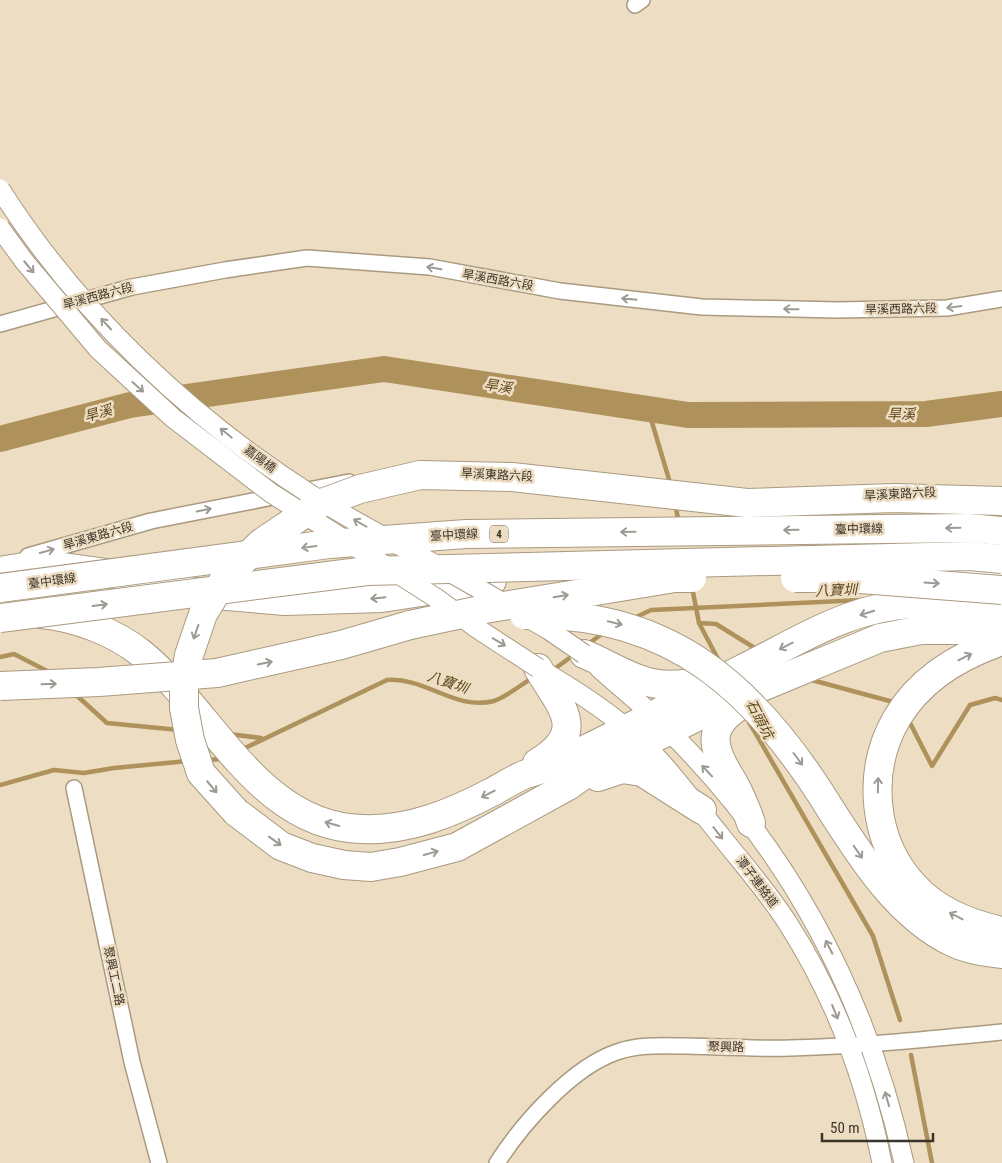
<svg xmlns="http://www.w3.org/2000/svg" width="1002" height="1163" viewBox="0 0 1002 1163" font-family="'Roboto Condensed','Noto Sans TC',sans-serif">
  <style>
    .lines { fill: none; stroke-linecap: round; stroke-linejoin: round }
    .stream { stroke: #af915b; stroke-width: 4.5 }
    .river { stroke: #af915b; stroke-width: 26 }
    .minor-casing { stroke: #a99a80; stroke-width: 18 }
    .tertiary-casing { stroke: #a99a80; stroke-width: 21 }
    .motorway-casing { stroke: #a99a80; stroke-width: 30 }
    .minor { stroke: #fff; stroke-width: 15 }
    .tertiary { stroke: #fff; stroke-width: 19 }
    .motorway { stroke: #fff; stroke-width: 28 }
    .tertiary-bridge-casing { stroke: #a99a80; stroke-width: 21; stroke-linecap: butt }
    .motorway-bridge-casing { stroke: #a99a80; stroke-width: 30; stroke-linecap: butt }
    .tertiary-bridge { stroke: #fff; stroke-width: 19 }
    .motorway-bridge { stroke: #fff; stroke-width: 28 }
    .oneway { stroke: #9d9a94 }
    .labels { text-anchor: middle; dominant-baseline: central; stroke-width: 5; stroke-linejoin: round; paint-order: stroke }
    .shield { fill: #edddc2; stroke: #706758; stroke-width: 1 }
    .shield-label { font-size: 11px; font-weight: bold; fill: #3b342a }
    .street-label { font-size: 12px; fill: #3b342a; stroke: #edddc2 }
    .water-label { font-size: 14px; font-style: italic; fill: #5c461b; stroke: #edddc2 }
  </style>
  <rect width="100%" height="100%" fill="#edddc2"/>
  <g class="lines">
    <!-- stream -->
    <g class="stream">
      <path d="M648 409 671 486"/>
      <path d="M675 504 679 523"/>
      <path d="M692 587 699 623 719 661"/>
      <path d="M632 619 651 610 862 600"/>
      <path d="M699 623 716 624 758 650"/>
      <path d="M587 645 603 633"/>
      <path d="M0 657 14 654 51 673"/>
      <path d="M553 670 575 654"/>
      <path d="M808 679 897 703"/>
      <path d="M74 693 107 723 179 730"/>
      <path d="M908 719 932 766 970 705 995 698 1002 700"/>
      <path d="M749 722 873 936 900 1020"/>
      <path d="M229 734 261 738"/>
      <path d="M241 750 387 680C426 677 455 711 494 701 505 698 523 683 534 677"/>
      <path d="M206 760 223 759"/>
      <path d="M0 785 54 770 84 773 114 768 188 761"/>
      <path d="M911 1055 932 1163"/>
    </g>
    <!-- river -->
    <path class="river" d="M0 439 130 405 384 369 688 415 926 414 1002 404"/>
    <!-- minor casing -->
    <g class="minor-casing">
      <g id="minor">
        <path d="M635 5 642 0"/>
        <path d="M0 324 132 287 225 270 307 258 430 267 560 291 702 307 837 310 947 308 1002 299"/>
        <path d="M28 556 151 521 349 482"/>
        <path d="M74 788 132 1062 159 1163"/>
        <path d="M497 1163C522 1124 572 1067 617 1052 640 1044 664 1046 688 1046 722 1047 757 1049 791 1048 861 1046 932 1039 1002 1032"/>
      </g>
    </g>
    <!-- tertiary casing -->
    <g class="tertiary-casing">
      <g id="tertiary">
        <path d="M599 668C622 689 647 708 669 731 791 852 867 995 904 1163"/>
        <path d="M541 670C570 687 599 705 625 727 662 758 690 798 720 835 743 864 767 891 787 922 834 995 865 1078 882 1163"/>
      </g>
    </g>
    <!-- motorway casing -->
    <g class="motorway-casing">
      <g id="motorway">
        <path d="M946 567 1002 573"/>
        <path d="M0 571 42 564 114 574 203 594 285 601 382 598 492 581"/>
        <path d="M41 614C75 617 115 632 142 654 212 711 259 827 362 829 409 831 452 813 492 792 503 786 514 779 526 774 535 771 544 769 552 765 617 736 679 701 742 669 789 646 840 613 893 606 929 600 966 604 1002 607"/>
        <path d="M1002 641C961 655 920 679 897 718 866 771 872 842 915 887 938 912 970 924 1002 931"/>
        <path d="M584 654C607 663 628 678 652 683 670 687 689 683 707 681"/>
        <path d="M217 673 341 645 410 625"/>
        <path d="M745 703C705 725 711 747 732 780 740 794 746 808 751 823"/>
        <path d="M537 763C590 730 560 707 538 668"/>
        <path d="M598 777 622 769 642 772 702 810"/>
        <path d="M831 810C862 859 900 918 954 943 969 950 986 952 1002 954"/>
        <path d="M236 812 281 846 312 858 344 865 371 867 400 862 457 847 568 786 592 769 733 699 880 638 921 630H977L1002 635"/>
      </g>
    </g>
    <!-- minor -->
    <use href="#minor" class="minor"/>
    <!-- tertiary -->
    <use href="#tertiary" class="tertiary"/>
    <!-- motorway -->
    <use href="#motorway" class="motorway"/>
    <!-- tertiary-bridge casing -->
    <g class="tertiary-bridge-casing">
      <g id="tertiary-bridge">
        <path d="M0 189C78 312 190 418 313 496 357 524 405 548 451 573 484 591 516 611 549 630L584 654"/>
        <path d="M0 228 24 261 98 349 173 418 271 493 436 598 478 629 538 668"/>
      </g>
    </g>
    <!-- motorway-bridge casing -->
    <g class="motorway-bridge-casing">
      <g id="motorway-bridge">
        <path d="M795 578H848L1002 590"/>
        <path d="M0 588 329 544 466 534 968 528 1002 531"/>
        <path d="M524 615C672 610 758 691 831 810"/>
        <path d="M0 618 367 571 969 556 1002 559"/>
        <path d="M410 625 485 609 675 578H692"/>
        <path d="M0 686 99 682 217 673"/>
        <path d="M236 812 201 773 190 740 184 708V684L189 655 203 614 225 578 261 543 319 504 360 489 420 475 512 477 747 503 894 498 1002 501"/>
      </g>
    </g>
    <!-- tertiary-bridge -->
    <use href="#tertiary-bridge" class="tertiary-bridge"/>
    <!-- motorway-bridge -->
    <use href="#motorway-bridge" class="motorway-bridge"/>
  </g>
  <!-- one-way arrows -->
  <defs><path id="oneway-shaft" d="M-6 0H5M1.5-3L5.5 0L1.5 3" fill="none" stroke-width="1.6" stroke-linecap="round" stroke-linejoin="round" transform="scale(1.25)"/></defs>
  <g class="oneway">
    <use href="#oneway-shaft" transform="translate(29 267) rotate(50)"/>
    <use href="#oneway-shaft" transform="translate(434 268) rotate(-171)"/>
    <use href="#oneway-shaft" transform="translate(629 299) rotate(-174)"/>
    <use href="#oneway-shaft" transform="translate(954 307) rotate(172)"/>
    <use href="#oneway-shaft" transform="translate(791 309) rotate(-179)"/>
    <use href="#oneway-shaft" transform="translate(106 324) rotate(-133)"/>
    <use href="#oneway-shaft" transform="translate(138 387) rotate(42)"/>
    <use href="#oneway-shaft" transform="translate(226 433) rotate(-141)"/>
    <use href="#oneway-shaft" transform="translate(204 510) rotate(-12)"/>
    <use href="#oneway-shaft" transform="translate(360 523) rotate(-150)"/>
    <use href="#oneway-shaft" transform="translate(953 528) rotate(179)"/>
    <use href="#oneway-shaft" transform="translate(791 530) rotate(179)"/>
    <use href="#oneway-shaft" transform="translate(628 532) rotate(179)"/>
    <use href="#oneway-shaft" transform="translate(309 547) rotate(172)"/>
    <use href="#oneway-shaft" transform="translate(47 551) rotate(-15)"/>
    <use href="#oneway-shaft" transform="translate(932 583) rotate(4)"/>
    <use href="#oneway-shaft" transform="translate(561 596) rotate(-9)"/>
    <use href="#oneway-shaft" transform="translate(378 598) rotate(174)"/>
    <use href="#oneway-shaft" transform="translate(100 605) rotate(-7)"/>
    <use href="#oneway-shaft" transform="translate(867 613) rotate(163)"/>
    <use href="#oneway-shaft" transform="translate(615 623) rotate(14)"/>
    <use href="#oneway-shaft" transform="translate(196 632) rotate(109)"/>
    <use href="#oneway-shaft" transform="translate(499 642) rotate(31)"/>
    <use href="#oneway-shaft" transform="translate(786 646) rotate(153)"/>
    <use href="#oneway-shaft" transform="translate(965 657) rotate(-27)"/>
    <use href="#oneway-shaft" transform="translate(265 663) rotate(-12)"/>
    <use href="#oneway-shaft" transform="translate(49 684) rotate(-2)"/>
    <use href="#oneway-shaft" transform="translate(798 759) rotate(53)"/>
    <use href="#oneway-shaft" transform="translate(707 771) rotate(-133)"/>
    <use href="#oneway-shaft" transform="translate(878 785) rotate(-89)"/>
    <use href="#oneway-shaft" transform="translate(212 787) rotate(50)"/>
    <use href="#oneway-shaft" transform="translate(488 794) rotate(153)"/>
    <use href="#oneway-shaft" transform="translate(332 824) rotate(-164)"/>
    <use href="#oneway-shaft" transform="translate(718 833) rotate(52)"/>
    <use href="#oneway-shaft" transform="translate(275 841) rotate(36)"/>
    <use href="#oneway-shaft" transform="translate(858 852) rotate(55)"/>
    <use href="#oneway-shaft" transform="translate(431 853) rotate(-15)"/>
    <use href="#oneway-shaft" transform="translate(956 916) rotate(-153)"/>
    <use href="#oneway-shaft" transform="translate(829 947) rotate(-117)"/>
    <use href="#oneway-shaft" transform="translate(835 1012) rotate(68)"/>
    <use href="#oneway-shaft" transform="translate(887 1099) rotate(-106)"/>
  </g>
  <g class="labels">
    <!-- shield labels -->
    <rect class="shield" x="490" y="525.5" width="18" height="17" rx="4"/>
    <g class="shield-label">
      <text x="499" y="534">4</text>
    </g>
    <!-- street labels -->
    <g class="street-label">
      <text transform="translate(498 280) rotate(10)">旱溪西路六段</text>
      <text transform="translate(98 296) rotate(-15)">旱溪西路六段</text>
      <text transform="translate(901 309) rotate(-1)">旱溪西路六段</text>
      <text transform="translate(260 459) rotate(37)">嘉陽橋</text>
      <text transform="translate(497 475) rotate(3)">旱溪東路六段</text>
      <text transform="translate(900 494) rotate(-3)">旱溪東路六段</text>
      <text transform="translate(859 529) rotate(-1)">臺中環線</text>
      <text transform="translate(454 535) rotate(-3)">臺中環線</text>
      <text transform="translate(98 536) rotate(-16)">旱溪東路六段</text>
      <text transform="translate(52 581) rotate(-8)">臺中環線</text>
      <text transform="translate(757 882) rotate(53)">潭子連絡道</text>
      <text transform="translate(114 976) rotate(78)">聚興工二路</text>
      <text transform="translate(726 1047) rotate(1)">聚興路</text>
    </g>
    <!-- water labels -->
    <g class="water-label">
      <text transform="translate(498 386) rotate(9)">旱溪</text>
      <text transform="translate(98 413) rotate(-15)">旱溪</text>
      <text x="901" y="414">旱溪</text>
      <text transform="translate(836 590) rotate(-2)">八寶圳</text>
      <text transform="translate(448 682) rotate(19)">八寶圳</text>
      <text transform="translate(760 719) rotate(63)">石頭坑</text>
    </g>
  </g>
  <!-- scale -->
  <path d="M822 1133v8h111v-8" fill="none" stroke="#3b342a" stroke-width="2.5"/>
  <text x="830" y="1133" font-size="15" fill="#3b342a" stroke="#edddc2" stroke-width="4" paint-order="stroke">50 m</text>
</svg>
